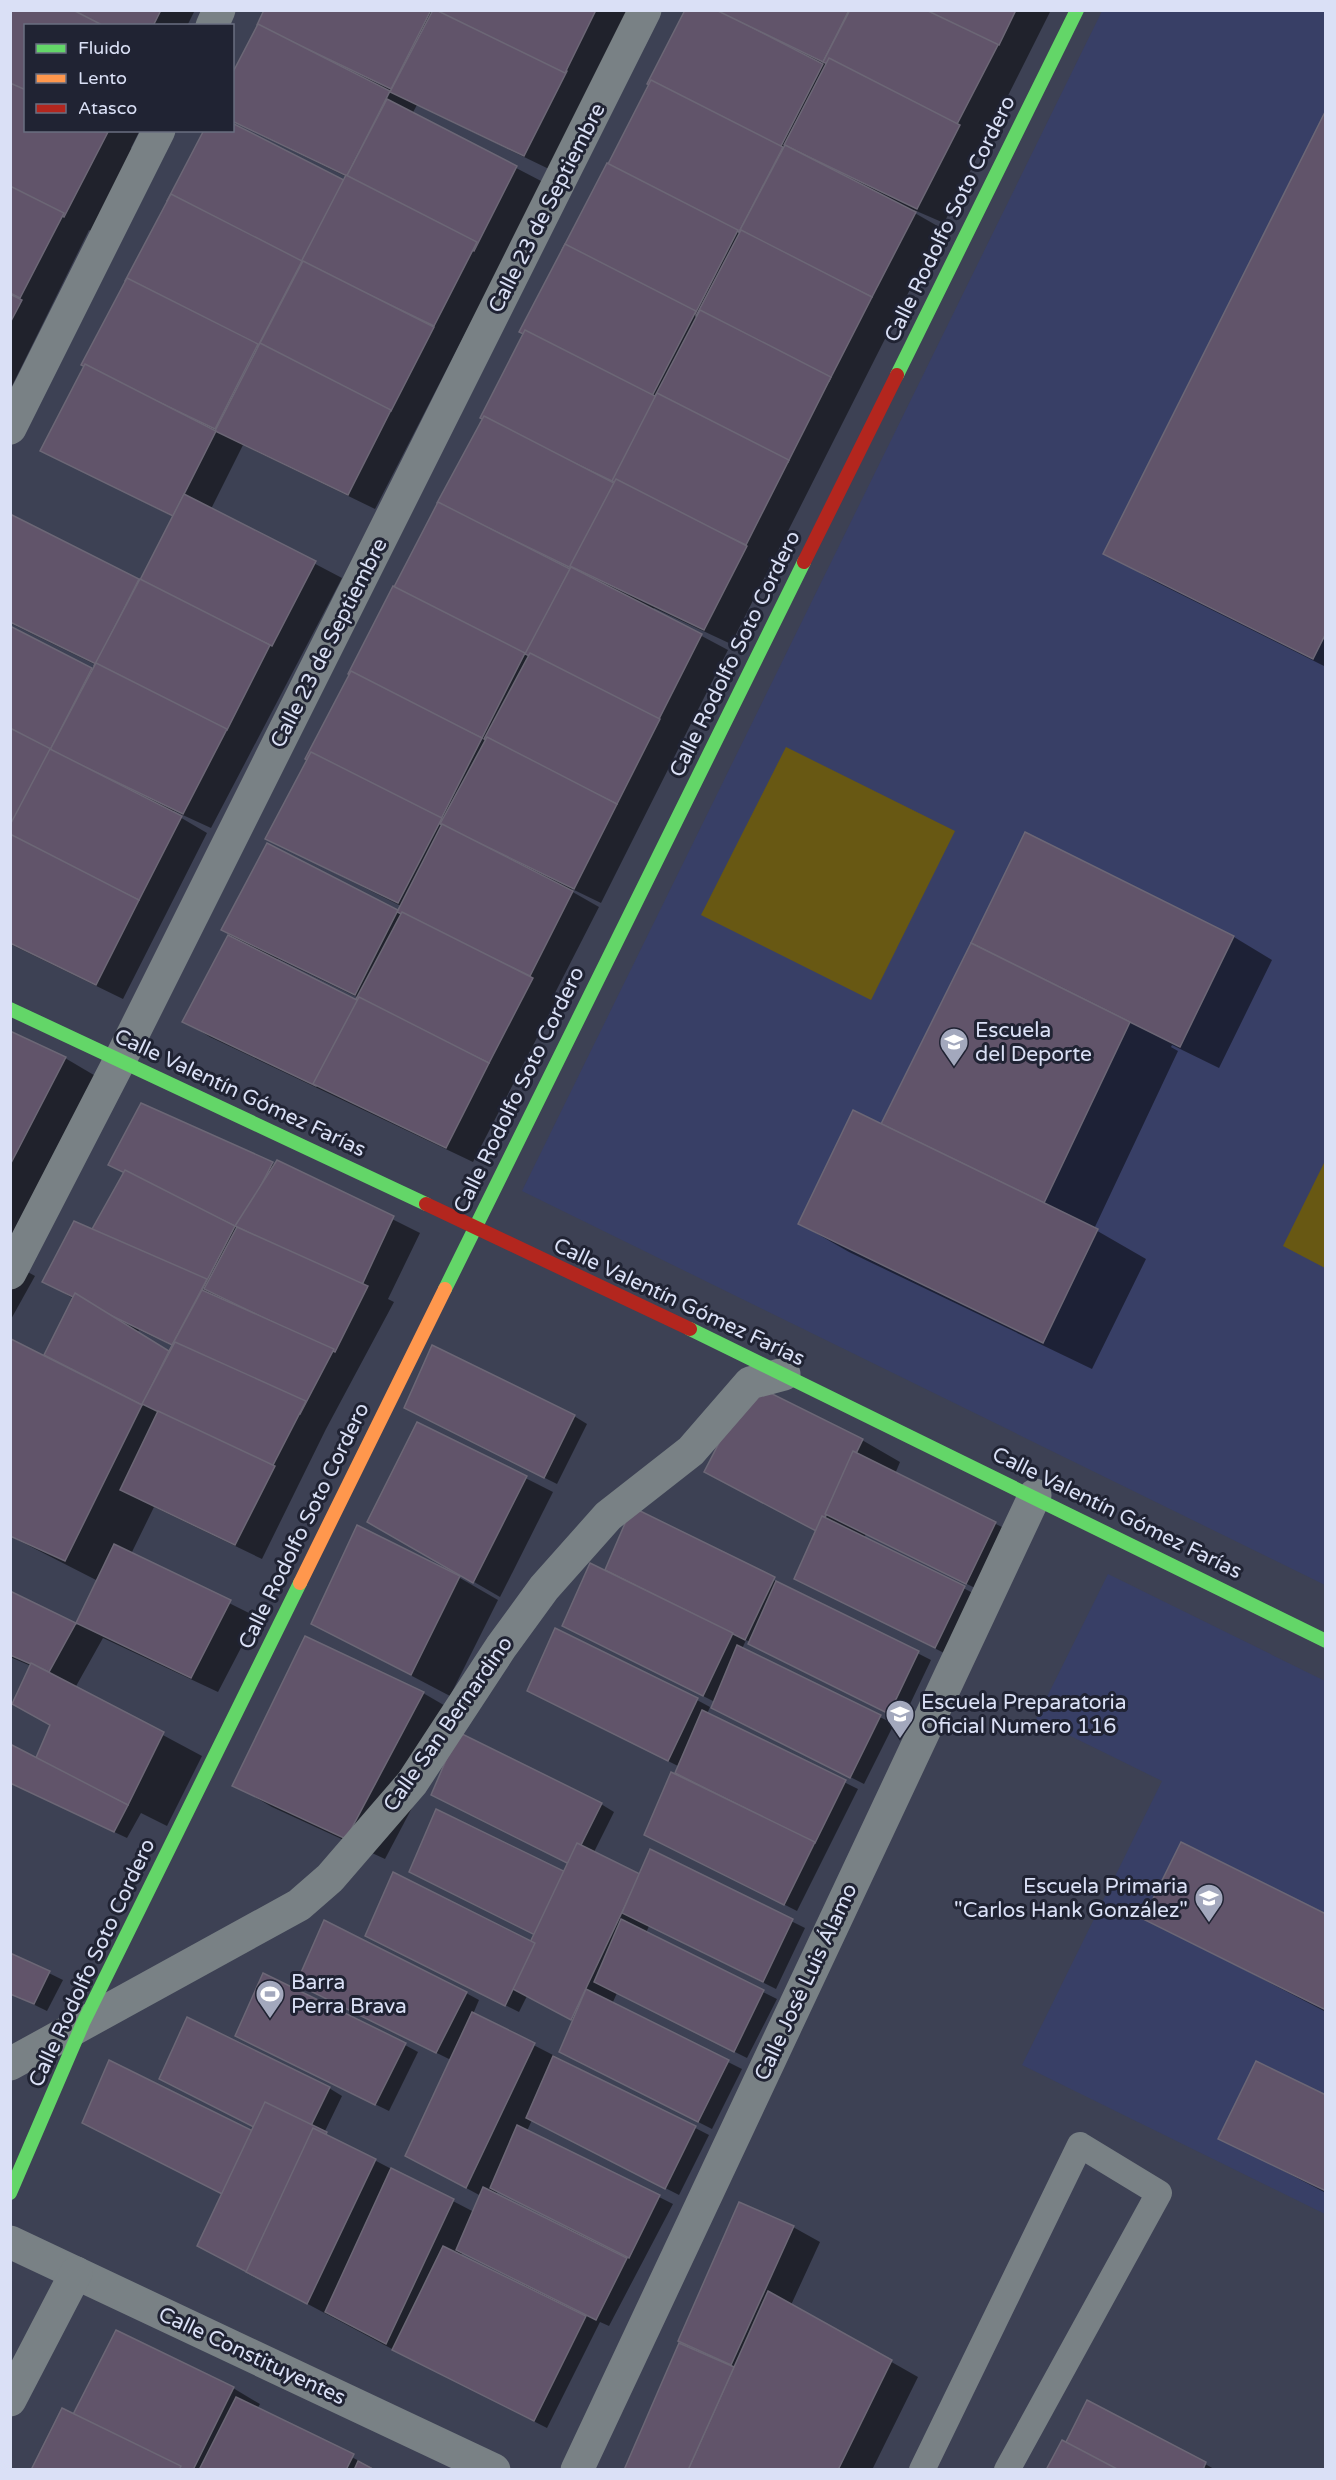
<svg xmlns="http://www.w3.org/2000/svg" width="1336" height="2480" viewBox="0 0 1336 2480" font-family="'Varela Round',sans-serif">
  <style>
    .built { fill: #383f66 }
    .green { fill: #685813 }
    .shadow { fill: #0007; fill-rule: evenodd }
    .building { fill: #61546a; stroke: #6c6776; stroke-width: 1.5 }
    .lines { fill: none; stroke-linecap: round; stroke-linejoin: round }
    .lane { stroke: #798185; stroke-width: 26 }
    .street { stroke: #798185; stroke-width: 33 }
    .fast { stroke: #63d668; stroke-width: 14 }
    .slow { stroke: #ff974d; stroke-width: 14 }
    .jam { stroke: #b3261e; stroke-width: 14 }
    .labels { text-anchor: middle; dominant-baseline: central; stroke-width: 6; stroke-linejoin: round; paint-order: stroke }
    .street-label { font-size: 21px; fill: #dae0f6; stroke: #202333 }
    .poi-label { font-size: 21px; fill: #dae0f6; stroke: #202333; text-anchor: start }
  </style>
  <rect width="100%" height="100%" fill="#3d4154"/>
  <!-- built -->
  <g class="built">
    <path d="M1102 11H1325V1585L522 1191Z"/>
    <path d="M1108 1574 1325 1681V2214L1022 2065 1162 1781 1036 1719Z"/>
  </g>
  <!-- green -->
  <g class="green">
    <path d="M786 747 955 831 871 1000 701 915Z"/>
    <path d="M1325 1161V1268L1283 1246Z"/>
  </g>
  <!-- shadow -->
  <g class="shadow">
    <path d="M10 10H195L187 26H26V130H140L131 148 133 149 91 231 89 230 10 390Z"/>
    <path d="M267 10H630L551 170 417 105 412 114 543 182 375 509 243 445 211 509 342 578 211 828 174 811 173 813 207 833 123 999 10 944V628L93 670 96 665 10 623V515L140 581 174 517 42 451 347 177 232 121ZM299 262 303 264 278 310 275 309ZM260 338 262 339 239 388 235 386Z"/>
    <path d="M685 10 843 25 851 10H1051L944 223 914 210 913 212 941 228 731 644 654 608 653 610 728 650 601 903 572 889 571 891 599 907 555 993 559 995 473 1162 210 1037 184 1021 230 934 268 845 398 912 401 906 267 839 349 674 484 418ZM550 556 578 569 577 572 548 560ZM278 959 359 998 357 1002 276 961Z"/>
    <path d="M1326 114V667L1154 581 1105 553Z"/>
    <path d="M1026 834 1234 937 1272 960 1219 1068 1172 1045 1171 1047 1178 1051 1094 1229 1146 1259 1092 1369 849 1252 800 1224 882 1126Z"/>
    <path d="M10 1033 65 1058 104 1081 10 1261Z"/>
    <path d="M278 1162 420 1233 388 1299 394 1302 326 1429 262 1559 154 1507 131 1554 257 1617 218 1692 103 1638 75 1688 202 1756 167 1826 141 1813 127 1838 10 1783 37 1759 52 1725 31 1666 10 1657V1592L77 1625 98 1581 10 1536V1345L12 1341 60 1365 74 1299 44 1281 93 1231 272 1163 276 1165ZM139 1330 173 1346 171 1352 138 1332Z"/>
    <path d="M10 1262 35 1276 10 1321Z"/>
    <path d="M419 1415 574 1416 587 1424 557 1484Z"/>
    <path d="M418 1424 553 1492 500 1597 369 1521Z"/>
    <path d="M862 1440 900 1462 895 1474 1008 1530 979 1590 866 1534 864 1538 977 1595 948 1655 809 1585 816 1531 706 1471Z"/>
    <path d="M633 1509 931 1660 902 1721 746 1640 742 1649 894 1724 864 1784 724 1713 715 1702 577 1633Z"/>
    <path d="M357 1527 460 1578 498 1600 450 1696 313 1624Z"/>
    <path d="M423 1693 461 1715 385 1859 272 1807 234 1785Z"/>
    <path d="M542 1698 697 1700 710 1707 707 1714 858 1789 797 1911 646 1834 678 1766Z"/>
    <path d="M601 1804 614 1812 594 1852 640 1876 651 1851 805 1928 776 1989 649 1926 646 1933 777 1999 747 2058 617 1993 612 2004 742 2069 712 2129 574 2059V2020L565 2015 527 1996 519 2012 380 1943H532Z"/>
    <path d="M1326 1916V2012L1145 1918Z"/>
    <path d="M10 1954 63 1980 47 2011 10 1993Z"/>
    <path d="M311 1991 466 1993 479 2000 473 2014 709 2135 679 2195 532 2120 527 2131 673 2204 609 2326 600 2322 547 2428 407 2357 199 2246 252 2132 329 2088 342 2096 325 2131 310 2124 309 2126 474 2212 481 2196 407 2156 451 2060ZM498 2191 567 2227 566 2229 496 2195ZM463 2252 525 2285 524 2287 461 2256Z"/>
    <path d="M250 2043 405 2045 418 2052 389 2111Z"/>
    <path d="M1326 2097V2193L1220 2138Z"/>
    <path d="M793 2227 820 2242 791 2305 918 2377 872 2470H626L695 2349 680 2340Z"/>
    <path d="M233 2388 260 2404 257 2409 377 2470H32L74 2416Z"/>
    <path d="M1088 2402 1205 2464 1216 2470H1048L1067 2444Z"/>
  </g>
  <!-- building -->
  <g class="building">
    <path d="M10 10H75L105 26H26V94L10 87Z"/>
    <path d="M73 10H161L153 26H104Z"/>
    <path d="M264 10H431L391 89 257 25Z"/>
    <path d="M433 10H449L567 71 524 156 390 92Z"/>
    <path d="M436 10H596L565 73Z"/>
    <path d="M685 10H718L823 64 780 148 647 84Z"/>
    <path d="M716 10H849L823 62Z"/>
    <path d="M850 10H939L1000 41 956 126 823 62Z"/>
    <path d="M926 10H1016L999 45Z"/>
    <path d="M258 24 390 91 347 176 232 121V74Z"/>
    <path d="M829 58 960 125 917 209 784 145Z"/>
    <path d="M651 80 783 147 739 232 606 168Z"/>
    <path d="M10 83 26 90V130L108 132 64 217 10 191Z"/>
    <path d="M387 99 517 166 474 251 341 187Z"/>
    <path d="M1326 110V633L1313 659 1103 554Z"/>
    <path d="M232 123 344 180 301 265 167 201 204 130H232Z"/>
    <path d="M785 145 916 212 872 297 739 232Z"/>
    <path d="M607 163 738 230 695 314 562 250Z"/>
    <path d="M346 175 477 242 434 326 301 262Z"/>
    <path d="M10 186 64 213 20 298 10 293Z"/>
    <path d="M171 194 302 261 258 346 125 281Z"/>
    <path d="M741 230 872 297 829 381 696 316Z"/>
    <path d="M565 244 696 311 652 396 519 332Z"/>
    <path d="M303 261 434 327 391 411 258 347Z"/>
    <path d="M127 278 258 344 215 429 81 365Z"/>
    <path d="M10 294 22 300 10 323Z"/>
    <path d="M700 310 831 377 788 462 654 398Z"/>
    <path d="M525 330 657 397 614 482 480 418Z"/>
    <path d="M260 343 391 410 348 495 215 431Z"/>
    <path d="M85 364 216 431 173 516 40 451Z"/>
    <path d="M657 393 789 460 746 545 612 481Z"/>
    <path d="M484 416 614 483 571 568 437 503Z"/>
    <path d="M616 479 747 546 704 630 570 566Z"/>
    <path d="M184 494 316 561 272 646 139 582Z"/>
    <path d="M438 502 570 569 526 654 393 589Z"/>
    <path d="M10 514 139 579 96 664 10 622Z"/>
    <path d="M571 567 702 634 659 719 525 654Z"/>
    <path d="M140 579 270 645 227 730 94 666Z"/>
    <path d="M393 586 525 653 482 738 348 674Z"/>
    <path d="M10 626 92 668 49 752 10 734Z"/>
    <path d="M530 653 660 719 617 804 484 739Z"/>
    <path d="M96 663 227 729 183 814 50 750Z"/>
    <path d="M351 671 482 738 439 823 305 759Z"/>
    <path d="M10 728 51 749 10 828Z"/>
    <path d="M487 737 617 804 574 889 440 824Z"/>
    <path d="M50 749 182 816 139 900 10 839V825Z"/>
    <path d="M311 752 442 818 398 903 265 839Z"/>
    <path d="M442 824 573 891 530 976 397 912Z"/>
    <path d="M1025 832 1234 936 1180 1047 971 943Z"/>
    <path d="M10 834 139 900 96 985 10 943Z"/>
    <path d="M267 843 398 910 355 995 221 930Z"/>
    <path d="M402 912 533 978 489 1063 356 999Z"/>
    <path d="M228 935 359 1001 316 1086 182 1022Z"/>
    <path d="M971 943 1130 1022 1044 1203 881 1124Z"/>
    <path d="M359 997 489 1063 446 1148 313 1084Z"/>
    <path d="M10 1031 66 1057 10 1165Z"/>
    <path d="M141 1103 273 1162 239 1228 108 1165Z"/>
    <path d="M853 1110 1098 1229 1043 1343 798 1224Z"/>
    <path d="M277 1160 394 1216 361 1287 235 1226Z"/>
    <path d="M125 1170 235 1226 202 1290 91 1231Z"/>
    <path d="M74 1221 207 1279 172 1345 42 1282Z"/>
    <path d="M237 1227 368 1286 335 1352 204 1289Z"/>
    <path d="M202 1290 334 1349 300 1414 169 1351Z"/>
    <path d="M75 1293 169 1351 142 1405 44 1355Z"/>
    <path d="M11 1339 142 1405 65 1561 10 1536Z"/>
    <path d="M175 1342 306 1401 272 1467 142 1404Z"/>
    <path d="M432 1345 575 1415 544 1478 404 1408Z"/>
    <path d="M750 1383 863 1439 818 1532 704 1472Z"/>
    <path d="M158 1411 275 1466 235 1545 120 1490Z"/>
    <path d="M417 1422 527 1476 473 1583 367 1522Z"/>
    <path d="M853 1451 996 1522 966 1584 825 1514Z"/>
    <path d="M632 1507 775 1577 745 1640 605 1570Z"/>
    <path d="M822 1516 965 1586 935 1648 794 1579Z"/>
    <path d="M357 1525 460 1576 411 1675 311 1624Z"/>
    <path d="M114 1544 231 1600 191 1678 76 1623Z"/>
    <path d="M590 1563 733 1633 703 1696 562 1626Z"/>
    <path d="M776 1581 919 1651 889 1714 748 1644Z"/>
    <path d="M10 1591 76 1623 49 1672 10 1655Z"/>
    <path d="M555 1628 698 1698 668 1761 527 1691Z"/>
    <path d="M305 1636 424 1692 346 1839 232 1786Z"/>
    <path d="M737 1645 881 1715 850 1778 711 1708Z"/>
    <path d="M31 1663 164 1732 128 1805 35 1760 50 1725 12 1704Z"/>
    <path d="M702 1710 846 1780 815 1843 675 1773Z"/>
    <path d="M458 1732 602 1803 571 1865 431 1795Z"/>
    <path d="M10 1744 128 1805 114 1832 10 1783Z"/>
    <path d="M671 1772 815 1842 784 1905 644 1835Z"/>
    <path d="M436 1809 580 1879 549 1942 409 1872Z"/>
    <path d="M1181 1842 1326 1914V2010L1143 1919Z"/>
    <path d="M577 1843 640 1874 571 2020 509 1987Z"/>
    <path d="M650 1849 793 1919 763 1982 622 1913Z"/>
    <path d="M393 1872 535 1943 505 2006 365 1936Z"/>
    <path d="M621 1919 764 1990 734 2052 594 1982Z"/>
    <path d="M324 1920 467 1992 436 2053 296 1984Z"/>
    <path d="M10 1953 50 1971 34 2004 10 1994Z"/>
    <path d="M263 1973 406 2043 375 2105 235 2036Z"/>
    <path d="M586 1989 729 2060 698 2122 559 2052Z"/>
    <path d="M472 2012 535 2043 466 2188 405 2156Z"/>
    <path d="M187 2017 330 2087 299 2150 159 2079Z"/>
    <path d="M553 2056 696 2126 665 2189 526 2118Z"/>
    <path d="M109 2060 253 2131 222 2194 82 2123Z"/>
    <path d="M1256 2061 1326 2095V2191L1218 2139Z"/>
    <path d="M265 2102 327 2132 258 2278 197 2246Z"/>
    <path d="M517 2125 660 2195 629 2258 490 2188Z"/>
    <path d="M313 2128 376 2159 307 2304 246 2272Z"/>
    <path d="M391 2168 454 2199 386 2344 325 2312Z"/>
    <path d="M483 2187 627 2258 596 2320 456 2250Z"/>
    <path d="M739 2202 794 2226 731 2365 678 2341Z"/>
    <path d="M443 2246 586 2316 534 2421 392 2350Z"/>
    <path d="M768 2291 892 2360 838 2470H688Z"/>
    <path d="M116 2330 234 2387 193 2470H100L57 2446Z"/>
    <path d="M679 2343 734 2367 688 2470H624Z"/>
    <path d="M236 2397 354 2454 346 2470H199Z"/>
    <path d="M1087 2400 1206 2462 1203 2470H1112L1065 2444Z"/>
    <path d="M62 2408 181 2466 179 2470H31Z"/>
    <path d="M1062 2440 1119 2470H1046Z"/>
    <path d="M358 2461 375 2470H354Z"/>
  </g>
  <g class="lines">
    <!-- lane -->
    <path class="lane" d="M922 2470 1080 2145 1159 2193 1007 2470"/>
    <!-- street -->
    <g class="street">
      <path d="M212 26 219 10"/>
      <path d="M10 428 159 130"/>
      <path d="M10 1273 120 1060 645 10"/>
      <path d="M10 2064 299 1905 330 1878 412 1783 501 1647 544 1588 608 1516 691 1451 750 1383 784 1374"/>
      <path d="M10 2242 494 2470"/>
      <path d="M10 2400 76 2273"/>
      <path d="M577 2470 1035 1495"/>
    </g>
    <!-- fast -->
    <g class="fast">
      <path d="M897 375 1077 10"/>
      <path d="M10 1009 426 1204"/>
      <path d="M445 1289 804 562"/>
      <path d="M690 1329 1326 1641"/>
      <path d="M10 2193 83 2023 300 1583"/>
    </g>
    <!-- slow -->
    <path class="slow" d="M300 1583 445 1289"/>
    <!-- jam -->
    <g class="jam">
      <path d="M804 562 897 375"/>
      <path d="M426 1204 690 1329"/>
    </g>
  </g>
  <!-- icons -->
  <defs>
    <g id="school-pin" transform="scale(1.5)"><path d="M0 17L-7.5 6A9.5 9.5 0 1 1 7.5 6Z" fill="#a3a8bd" stroke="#202333"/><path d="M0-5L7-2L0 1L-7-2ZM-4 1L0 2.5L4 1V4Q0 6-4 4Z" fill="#fff"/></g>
    <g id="stadium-pin" transform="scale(1.5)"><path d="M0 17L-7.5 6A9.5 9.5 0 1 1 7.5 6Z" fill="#a3a8bd" stroke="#202333"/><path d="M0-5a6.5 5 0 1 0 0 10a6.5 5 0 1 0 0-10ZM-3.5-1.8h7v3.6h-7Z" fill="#fff"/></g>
  </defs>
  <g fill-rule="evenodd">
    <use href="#school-pin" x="954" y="1042"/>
    <use href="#school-pin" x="900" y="1714"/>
    <use href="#school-pin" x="1209" y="1898"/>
    <use href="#stadium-pin" x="270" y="1994"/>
  </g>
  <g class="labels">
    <!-- street labels -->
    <g class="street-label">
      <text transform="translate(547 208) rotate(-63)">Calle 23 de Septiembre</text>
      <text transform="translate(950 219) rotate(-64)">Calle Rodolfo Soto Cordero</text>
      <text transform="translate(329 643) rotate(-63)">Calle 23 de Septiembre</text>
      <text transform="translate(735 654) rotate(-64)">Calle Rodolfo Soto Cordero</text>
      <text transform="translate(519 1090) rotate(-64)">Calle Rodolfo Soto Cordero</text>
      <text transform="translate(240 1093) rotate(25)">Calle Valentín Gómez Farías</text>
      <text transform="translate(679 1302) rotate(25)">Calle Valentín Gómez Farías</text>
      <text transform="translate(1117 1513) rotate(26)">Calle Valentín Gómez Farías</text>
      <text transform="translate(304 1526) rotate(-64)">Calle Rodolfo Soto Cordero</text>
      <text transform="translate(448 1724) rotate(-55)">Calle San Bernardino</text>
      <text transform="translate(92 1963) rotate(-65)">Calle Rodolfo Soto Cordero</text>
      <text transform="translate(806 1982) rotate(-65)">Calle José Luis Álamo</text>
      <text transform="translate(252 2356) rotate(25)">Calle Constituyentes</text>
    </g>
    <!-- poi labels -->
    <g class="poi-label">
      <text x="975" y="1030">Escuela<tspan x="975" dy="24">del Deporte</tspan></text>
      <text x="921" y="1702">Escuela Preparatoria<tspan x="921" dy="24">Oficial Numero 116</tspan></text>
      <text x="1188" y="1886" text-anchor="end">Escuela Primaria<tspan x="1188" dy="24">"Carlos Hank González"</tspan></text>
      <text x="291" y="1982">Barra<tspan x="291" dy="24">Perra Brava</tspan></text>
    </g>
  </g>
  <!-- border -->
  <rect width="1336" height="2480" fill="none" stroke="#dae0f6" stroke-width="24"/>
  <!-- legend -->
  <rect x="24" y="24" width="210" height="108" fill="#202333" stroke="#6a6f81" stroke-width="1.5"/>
  <rect x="36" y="44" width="30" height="9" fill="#63d668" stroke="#6a6f81" stroke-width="1.5"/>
  <text x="78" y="54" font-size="18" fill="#dae0f6">Fluido</text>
  <rect x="36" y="74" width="30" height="9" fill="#ff974d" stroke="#6a6f81" stroke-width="1.5"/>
  <text x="78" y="84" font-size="18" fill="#dae0f6">Lento</text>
  <rect x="36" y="104" width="30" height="9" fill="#b3261e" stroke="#6a6f81" stroke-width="1.5"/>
  <text x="78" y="114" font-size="18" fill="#dae0f6">Atasco</text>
</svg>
